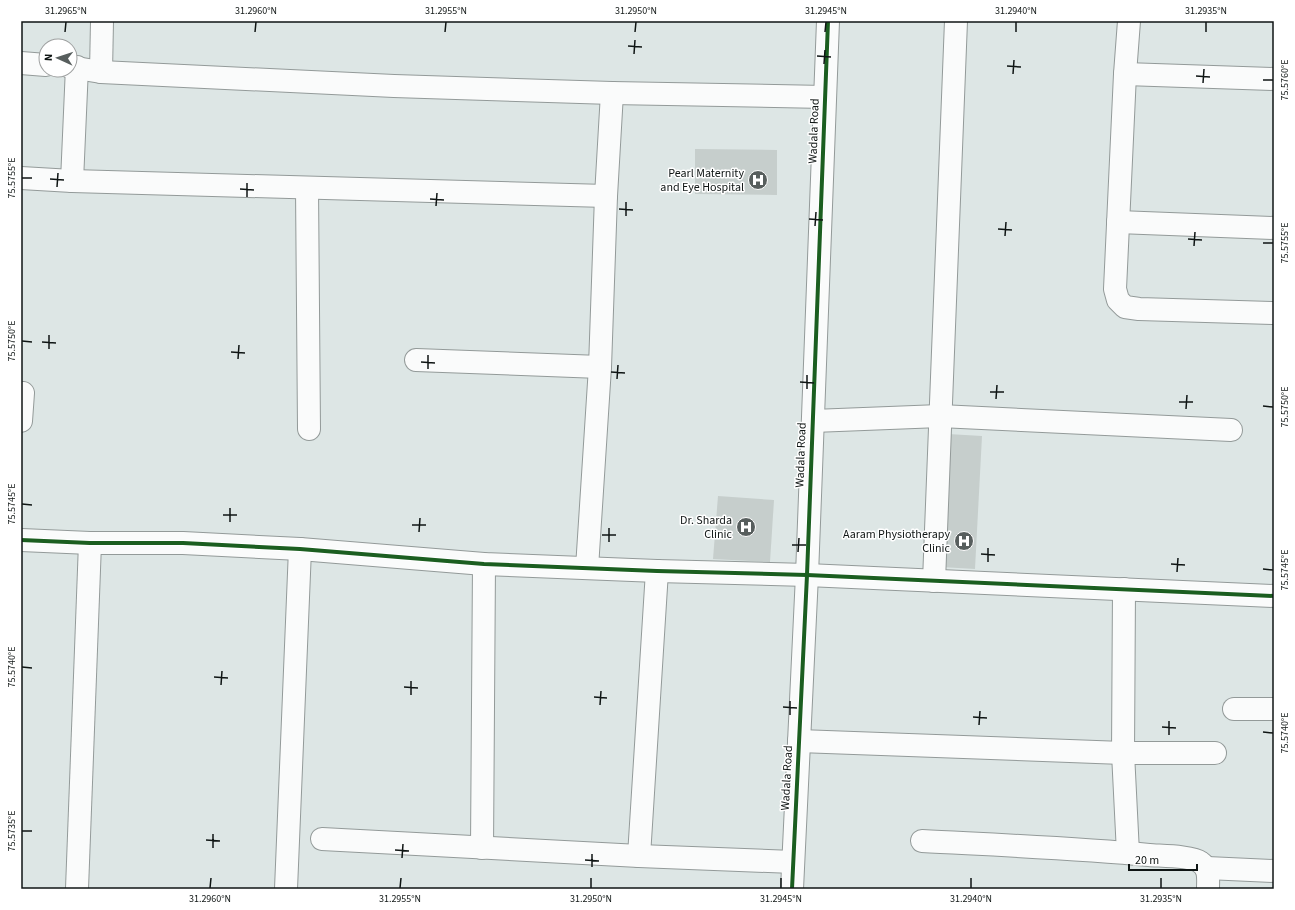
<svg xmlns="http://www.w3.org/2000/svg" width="1295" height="910" viewBox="0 0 1295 910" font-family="'Source Sans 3',sans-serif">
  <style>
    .building { fill: #c6cecc }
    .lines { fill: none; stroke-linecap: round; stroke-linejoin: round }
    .minor-casing { stroke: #939a99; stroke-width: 24 }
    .minor { stroke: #fafbfb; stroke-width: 22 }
    .cycleway-casing { stroke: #fff; stroke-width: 6 }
    .cycleway { stroke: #1b5e20; stroke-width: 4 }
    .ticks { fill: none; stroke: #0f1514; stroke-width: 1.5 }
    .labels { text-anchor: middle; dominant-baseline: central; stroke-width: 3; stroke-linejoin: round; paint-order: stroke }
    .street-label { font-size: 12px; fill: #0f1514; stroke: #fff }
    .poi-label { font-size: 12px; fill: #0f1514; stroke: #fff; text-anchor: end }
    .neatline { fill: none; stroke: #0f1514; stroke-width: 1.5 }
    .ticks-label { font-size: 10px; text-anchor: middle; fill: #0f1514 }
  </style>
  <rect width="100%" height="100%" fill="#dde6e5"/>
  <!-- building -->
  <g class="building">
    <path d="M695 149 777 150V195L695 194Z"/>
    <path d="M948 434 982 436 975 569 941 567Z"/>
    <path d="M718 496 774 500 770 562 713 559Z"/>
  </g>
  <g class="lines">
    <!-- minor casing -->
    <g class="minor-casing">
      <g id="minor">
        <path d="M1129 21 1125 74 1115 289 1118 300 1125 307 1139 309 1274 313"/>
        <path d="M21 63 46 65"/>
        <path d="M70 67 101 72 394 86 612 93 825 97"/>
        <path d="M101 72 102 21"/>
        <path d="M1125 74 1274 79"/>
        <path d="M21 178 72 181 606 196"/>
        <path d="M72 181 77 67"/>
        <path d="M307 188 309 429"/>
        <path d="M1118 222 1274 228"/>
        <path d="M416 360 600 367"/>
        <path d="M21 421 23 393"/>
        <path d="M813 421 940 416 1231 430"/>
        <path d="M21 540 90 543H183L300 549 484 564 657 571 807 575 1274 596"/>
        <path d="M587 568 600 367 606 196 612 93"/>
        <path d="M934 581 956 21"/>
        <path d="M1124 589 1123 753 1128 853"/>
        <path d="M1234 709H1274"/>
        <path d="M799 741 1123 753H1215"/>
        <path d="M322 839 639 856 793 862"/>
        <path d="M922 841C998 845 1074 848 1149 855 1160 856 1192 856 1200 862 1210 869 1208 878 1208 889"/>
        <path d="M482 848 484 564"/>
        <path d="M639 856 657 571"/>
        <path d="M1207 868 1274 871"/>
        <path d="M77 889 90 543"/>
        <path d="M286 889 300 549"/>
        <path d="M792 889 807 575 828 21"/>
      </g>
    </g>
    <!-- minor -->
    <use href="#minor" class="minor"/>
    <!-- cycleway casing -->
    <g class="cycleway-casing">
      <g id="cycleway">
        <path d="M21 540 90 543H183L300 549 484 564 657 571 807 575 1274 596"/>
        <path d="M792 889 807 575 828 21"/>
      </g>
    </g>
    <!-- cycleway -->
    <use href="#cycleway" class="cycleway"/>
  </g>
  <!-- ticks -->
  <path class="ticks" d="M65 32 66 22M255 32 256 22M445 32 446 22M635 32 636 22M825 32 826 22M1016 32V22M1206 32V22M628 46 642 47M634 54 635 40M817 56 831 57M824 64 825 50M1007 66 1021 67M1013 74 1014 60M1196 76 1210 77M1263 80H1273M1203 83 1204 69M22 178H32M50 179 64 180M57 187 58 173M240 189 254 190M247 197V183M430 199 444 200M436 206 437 193M619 209 633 210M626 216V202M809 219 823 220M815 226 816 212M998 229 1012 230M1005 236 1006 222M1188 239 1202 240M1263 243H1273M1194 246 1195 232M22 341 32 342M42 342 56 343M49 349V335M231 352 245 353M238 359 239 345M421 362 435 363M428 369V355M611 372 625 373M617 379 618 365M800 382 814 383M807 389V375M990 392H1004M996 399 997 385M1179 402H1193M1263 406 1273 407M1186 409 1187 395M22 504 32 505M223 515H237M230 522V508M412 525H426M419 532 420 518M602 535H616M609 542V528M792 545H806M798 552 799 538M981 554 995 555M988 562V548M1171 564 1185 565M1263 569 1273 570M1177 572 1178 558M22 667 32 668M214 677 228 678M221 685 222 671M404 687 418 688M411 695V681M594 697 607 698M600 705 601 691M783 707 797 708M790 715V701M973 717 987 718M979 725 980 711M1162 727 1176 728M1263 732 1273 733M1169 735V721M22 831H32M206 840 220 841M213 848V834M395 850 409 851M402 858 403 844M585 860 599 861M592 867V854M210 888 211 878M400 888 401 878M591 888V878M781 888V878M971 888V878M1161 888V878"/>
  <!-- icons -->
  <defs>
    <g id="hospital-disc" transform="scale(1)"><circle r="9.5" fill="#575e5d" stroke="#fff"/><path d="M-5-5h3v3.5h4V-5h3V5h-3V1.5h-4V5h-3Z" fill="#fff"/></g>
  </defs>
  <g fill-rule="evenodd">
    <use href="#hospital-disc" x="758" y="180"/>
    <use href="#hospital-disc" x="746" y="527"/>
    <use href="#hospital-disc" x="964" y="541"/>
  </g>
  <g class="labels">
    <!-- street labels -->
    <g class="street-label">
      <text transform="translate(814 131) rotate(-88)">Wadala Road</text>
      <text transform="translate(801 455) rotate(-88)">Wadala Road</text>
      <text transform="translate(787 778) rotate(-87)">Wadala Road</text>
    </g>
    <!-- poi labels -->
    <g class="poi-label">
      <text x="744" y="173">Pearl Maternity<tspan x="744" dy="14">and Eye Hospital</tspan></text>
      <text x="732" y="520">Dr. Sharda<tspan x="732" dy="14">Clinic</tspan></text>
      <text x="950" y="534">Aaram Physiotherapy<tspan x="950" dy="14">Clinic</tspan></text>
    </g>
  </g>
  <!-- border -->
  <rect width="1295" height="910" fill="none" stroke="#ffffff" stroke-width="44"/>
  <!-- north arrow -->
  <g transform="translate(58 58) rotate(273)"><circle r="19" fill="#ffffff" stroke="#9fa1a1"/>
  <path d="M0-3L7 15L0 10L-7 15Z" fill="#575e5d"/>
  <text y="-6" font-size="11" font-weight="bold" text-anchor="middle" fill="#0f1514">N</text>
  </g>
  <!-- scale -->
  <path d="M1129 864v6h68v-6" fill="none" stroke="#0f1514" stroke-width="2"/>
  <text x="1135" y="864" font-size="12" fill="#0f1514" stroke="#ffffff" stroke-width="3" paint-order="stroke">20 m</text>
  <rect x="22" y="22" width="1251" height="866" class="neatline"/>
  <g class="ticks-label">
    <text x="66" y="14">31.2965°N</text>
    <text x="256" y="14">31.2960°N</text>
    <text x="446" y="14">31.2955°N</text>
    <text x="636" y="14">31.2950°N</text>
    <text x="826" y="14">31.2945°N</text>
    <text x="1016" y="14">31.2940°N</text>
    <text x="1206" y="14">31.2935°N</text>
    <text transform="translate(1284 80) rotate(-90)" y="4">75.5760°E</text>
    <text transform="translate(11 178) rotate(-90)" y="4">75.5755°E</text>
    <text transform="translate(1284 243) rotate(-90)" y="4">75.5755°E</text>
    <text transform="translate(11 341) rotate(-90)" y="4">75.5750°E</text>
    <text transform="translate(1284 407) rotate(-90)" y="4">75.5750°E</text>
    <text transform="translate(11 504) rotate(-90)" y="4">75.5745°E</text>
    <text transform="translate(1284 570) rotate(-90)" y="4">75.5745°E</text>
    <text transform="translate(11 667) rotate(-90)" y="4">75.5740°E</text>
    <text transform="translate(1284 733) rotate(-90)" y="4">75.5740°E</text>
    <text transform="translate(11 831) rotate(-90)" y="4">75.5735°E</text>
    <text x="210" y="902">31.2960°N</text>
    <text x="400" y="902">31.2955°N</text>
    <text x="591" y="902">31.2950°N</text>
    <text x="781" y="902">31.2945°N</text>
    <text x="971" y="902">31.2940°N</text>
    <text x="1161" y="902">31.2935°N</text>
  </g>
</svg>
